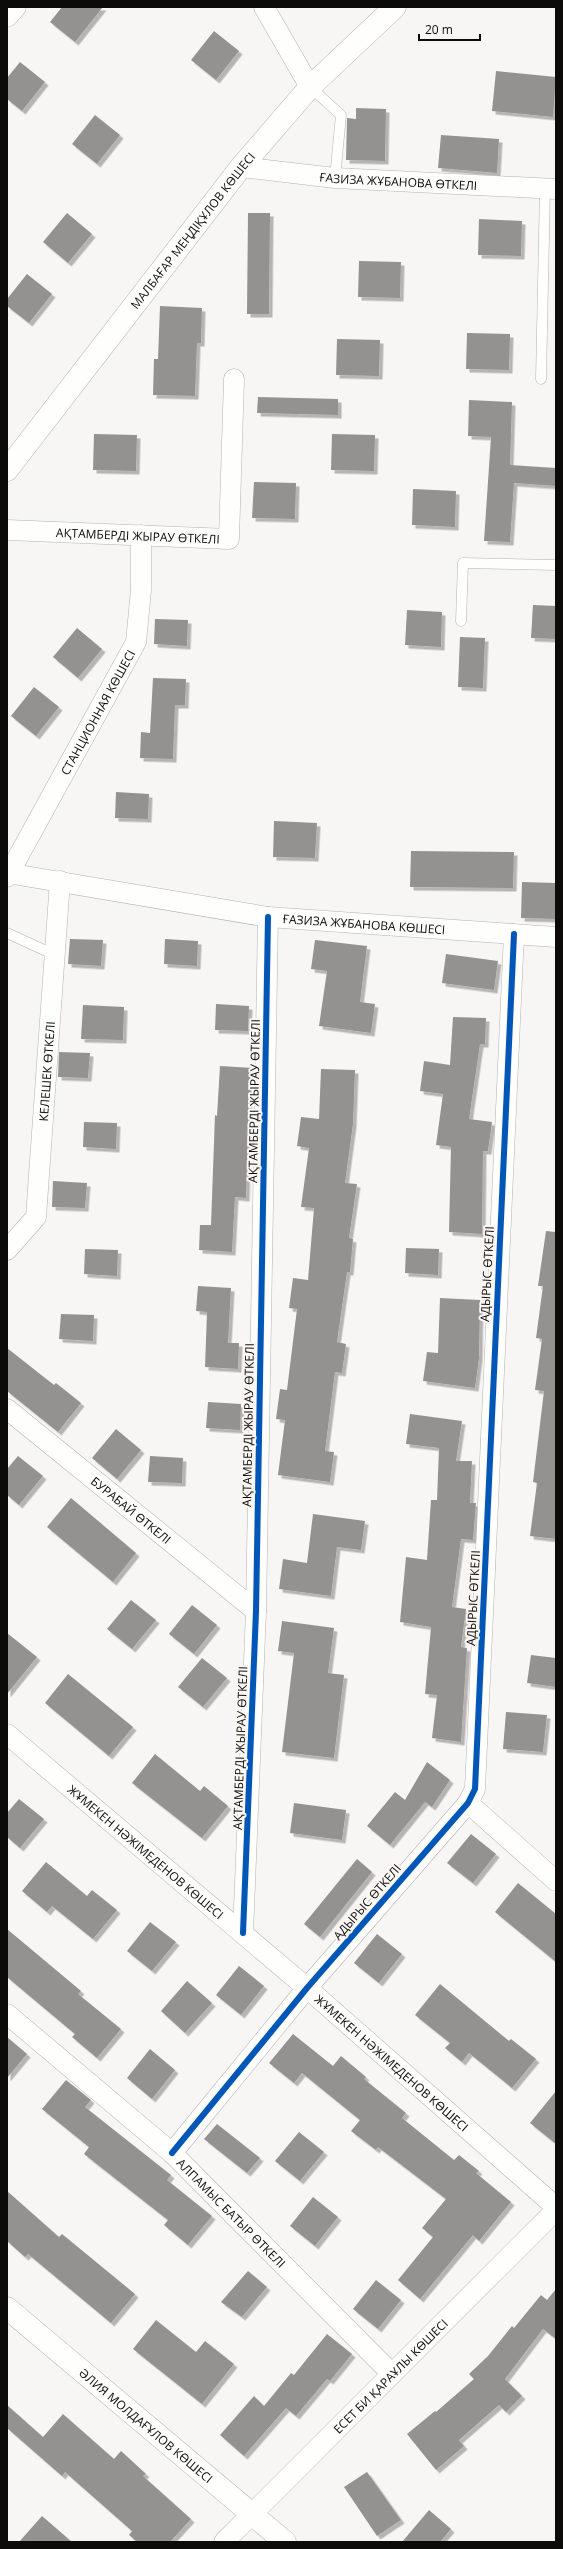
<svg xmlns="http://www.w3.org/2000/svg" width="563" height="2549" viewBox="0 0 563 2549" font-family="'Open Sans',sans-serif">
  <style>
    .building { fill: #949291; filter: url(#shadow) }
    .lines { fill: none; stroke-linecap: round; stroke-linejoin: round }
    .service-casing { stroke: #b3b2b0; stroke-width: 11 }
    .minor-casing { stroke: #b3b2b0; stroke-width: 21 }
    .secondary-casing { stroke: #b3b2b0; stroke-width: 23 }
    .service { stroke: #fefefd; stroke-width: 10 }
    .minor { stroke: #fefefd; stroke-width: 20 }
    .secondary { stroke: #fefefd; stroke-width: 22 }
    .cycleway-casing { stroke: #faf6f2; stroke-width: 8 }
    .cycleway { stroke: #0057b8; stroke-width: 6 }
    .labels { text-anchor: middle; dominant-baseline: central; stroke-width: 4; stroke-linejoin: round; paint-order: stroke }
    .street-label { font-size: 12px; fill: #0c0b0a; stroke: #faf6f2 }
  </style>
  <defs>
    <filter id="shadow"><feDropShadow dx="3.5" dy="3.5" stdDeviation="0" flood-color="#0004"/></filter>
  </defs>
  <rect width="100%" height="100%" fill="#f8f6f4"/>
  <!-- building -->
  <g class="building">
    <path d="M62 7H103L75 42 50 22Z"/>
    <path d="M214 31 239 51 216 80 191 60Z"/>
    <path d="M20 62 45 82 22 111 7 99V78Z"/>
    <path d="M496 71 556 77 553 117 492 111Z"/>
    <path d="M356 108 386 109 385 161 346 160 347 118 356 119Z"/>
    <path d="M95 115 120 135 97 164 72 144Z"/>
    <path d="M441 135 499 139 497 173 438 168Z"/>
    <path d="M67 213 92 234 68 263 43 242Z"/>
    <path d="M248 213H270L269 314H247Z"/>
    <path d="M479 219 522 221 521 256 478 255Z"/>
    <path d="M359 261 401 262 400 298 358 297Z"/>
    <path d="M27 274 52 294 29 323 7 306V299Z"/>
    <path d="M160 306 202 308 201 343H197L195 396 153 395 154 359H158Z"/>
    <path d="M467 333 510 334 509 370 466 369Z"/>
    <path d="M337 339 380 340 379 376 336 375Z"/>
    <path d="M258 397 338 399V415L257 413Z"/>
    <path d="M469 400 512 402 510 465 556 468V486L514 483 510 542 484 541 491 437 468 436Z"/>
    <path d="M94 434 137 435 136 471 93 470Z"/>
    <path d="M332 434 375 435 374 471 331 470Z"/>
    <path d="M254 482 296 483 295 519 252 518Z"/>
    <path d="M413 489 456 491 455 527 412 525Z"/>
    <path d="M533 605 556 606V639L531 638Z"/>
    <path d="M407 610 442 612 441 647 405 645Z"/>
    <path d="M155 619 188 620 187 646 154 644Z"/>
    <path d="M77 628 102 649 78 678 53 657Z"/>
    <path d="M460 637 485 638 483 688 458 687Z"/>
    <path d="M153 678 186 679 185 705H175L173 759 140 758 141 732 150 733Z"/>
    <path d="M34 687 59 707 36 736 11 716Z"/>
    <path d="M116 792 149 794 148 819 115 818Z"/>
    <path d="M274 821 317 823 315 858 273 857Z"/>
    <path d="M411 851 514 852 513 888 410 887Z"/>
    <path d="M522 882 556 883V919L521 918Z"/>
    <path d="M70 939 103 940 101 966 68 964Z"/>
    <path d="M165 939 198 941 197 966 164 964Z"/>
    <path d="M315 940 367 946 360 1002 375 1004 371 1033 319 1026 327 971 311 969Z"/>
    <path d="M446 954 498 961 494 990 442 983Z"/>
    <path d="M216 1004 249 1006 248 1031 215 1030Z"/>
    <path d="M83 1005 124 1007 123 1040 81 1039Z"/>
    <path d="M453 1017 486 1018 485 1044H480L469 1119 492 1122 488 1151H483L482 1234 449 1232 451 1147 436 1145 443 1094 420 1091 424 1061 450 1065Z"/>
    <path d="M59 1052 90 1053 88 1078 58 1077Z"/>
    <path d="M220 1066 253 1068 251 1094H249L246 1198 235 1197 232 1252 199 1250 200 1225H211L215 1115 217 1116Z"/>
    <path d="M321 1069 355 1070 353 1124 345 1183 357 1184 349 1238 353 1239 350 1272H347L337 1342 346 1344 342 1373 335 1372 325 1451 334 1452 330 1482 278 1475 285 1420 276 1419 280 1389 287 1390 297 1309 289 1308 293 1278 308 1280 314 1208 301 1207 309 1148 297 1146 301 1117 319 1119Z"/>
    <path d="M84 1122 117 1123 116 1149 83 1147Z"/>
    <path d="M53 1181 87 1183 85 1208 52 1207Z"/>
    <path d="M546 1231 556 1232V1539L530 1536 537 1483 533 1482 544 1391 535 1390 542 1339 536 1338 543 1286H538Z"/>
    <path d="M406 1248 439 1249 438 1275 405 1273Z"/>
    <path d="M85 1249 118 1250 117 1276 84 1274Z"/>
    <path d="M198 1286 231 1288 228 1343H239L238 1369 205 1367 207 1312 196 1311Z"/>
    <path d="M440 1298 480 1300 479 1358 475 1388 423 1381 427 1352 438 1353Z"/>
    <path d="M61 1314 94 1315 93 1341 59 1339Z"/>
    <path d="M7 1348 54 1385 56 1383 81 1403 58 1432 7 1391Z"/>
    <path d="M208 1402 241 1404 240 1430 206 1428Z"/>
    <path d="M410 1414 462 1421 456 1461H472L470 1503H476L473 1540 461 1539 452 1607 466 1609 461 1647 467 1648 461 1742 432 1738 437 1695 425 1694 431 1627 400 1622 406 1557 427 1560 431 1500H437L439 1448 406 1444Z"/>
    <path d="M116 1429 141 1450 117 1479 92 1458Z"/>
    <path d="M18 1456 43 1476 19 1505 7 1495V1469Z"/>
    <path d="M150 1456 183 1458 182 1483 148 1482Z"/>
    <path d="M71 1498 136 1553 113 1582 47 1527Z"/>
    <path d="M313 1514 365 1521 361 1550 337 1547 331 1596 279 1589 283 1559 307 1563Z"/>
    <path d="M131 1600 156 1620 132 1649 107 1629Z"/>
    <path d="M192 1605 217 1625 194 1654 169 1634Z"/>
    <path d="M282 1621 334 1628 328 1673 344 1675 334 1758 282 1752 294 1653 278 1651Z"/>
    <path d="M7 1633 37 1657 7 1694Z"/>
    <path d="M531 1655 556 1658V1687L527 1683Z"/>
    <path d="M202 1658 227 1678 203 1707 178 1687Z"/>
    <path d="M68 1674 133 1727 109 1756 45 1703Z"/>
    <path d="M506 1712 547 1715 543 1752 503 1749Z"/>
    <path d="M155 1754 200 1791 204 1786 228 1806 202 1838 132 1783Z"/>
    <path d="M427 1762 450 1780 432 1807 425 1802 390 1845 367 1826 395 1792 405 1800Z"/>
    <path d="M19 1799 44 1819 20 1848 7 1837V1813Z"/>
    <path d="M294 1803 346 1810 342 1840 290 1833Z"/>
    <path d="M471 1834 496 1854 473 1883 447 1863Z"/>
    <path d="M357 1859 372 1872 320 1937 304 1924Z"/>
    <path d="M46 1862 87 1896 92 1890 117 1910 93 1939 52 1906 47 1912 22 1891Z"/>
    <path d="M518 1883 556 1914V1962L495 1912Z"/>
    <path d="M150 1922 176 1942 152 1971 127 1951Z"/>
    <path d="M7 1929 81 1991 78 1994 121 2029 97 2058 72 2037 75 2034 7 1977Z"/>
    <path d="M377 1934 402 1954 379 1983 354 1963Z"/>
    <path d="M239 1966 264 1986 241 2015 216 1995Z"/>
    <path d="M187 1981 212 2003 185 2033 161 2011Z"/>
    <path d="M440 1984 509 2041 511 2039 536 2059 512 2088 469 2053 462 2062 445 2048 450 2043 415 2015Z"/>
    <path d="M293 2034 333 2066 341 2056 366 2077 364 2079 406 2113 402 2118 454 2160 459 2155 479 2171 476 2173 511 2202 479 2241 473 2235 420 2299 398 2280 433 2237 422 2228 446 2199 378 2147 376 2150 351 2131 360 2120 302 2073 294 2083 269 2063Z"/>
    <path d="M7 2037 27 2054 7 2078Z"/>
    <path d="M150 2049 175 2070 152 2099 127 2078Z"/>
    <path d="M66 2080 91 2100 85 2107 171 2175 167 2180 212 2216 188 2245 164 2225 168 2220 84 2154 89 2147 42 2109Z"/>
    <path d="M556 2091V2144L530 2123Z"/>
    <path d="M217 2124 260 2158 247 2173 204 2139Z"/>
    <path d="M299 2132 324 2152 300 2181 275 2161Z"/>
    <path d="M7 2191 59 2237 62 2234 135 2294 111 2323 28 2254 25 2257 7 2241Z"/>
    <path d="M313 2197 338 2217 315 2246 290 2226Z"/>
    <path d="M248 2271 267 2287 242 2317 221 2302Z"/>
    <path d="M376 2280 401 2300 378 2329 353 2309Z"/>
    <path d="M556 2289V2339L543 2329 505 2379 522 2396 506 2412 499 2405 459 2440 464 2446 436 2470 407 2434 435 2411 436 2412 474 2379 469 2374 488 2356 512 2326 514 2328 541 2295 547 2300Z"/>
    <path d="M156 2320 196 2352 205 2341 234 2364 202 2404 133 2349Z"/>
    <path d="M327 2334 352 2354 330 2381 327 2379 296 2416 286 2408 244 2456 220 2435 254 2396 264 2406 291 2373 294 2375Z"/>
    <path d="M7 2405 43 2437 63 2414 114 2459 121 2451 146 2474 143 2476 191 2519 170 2542H137L129 2535 132 2531 65 2472 62 2476 7 2428Z"/>
    <path d="M367 2472 401 2520 377 2536 344 2487Z"/>
    <path d="M429 2510 451 2529 440 2542H402Z"/>
    <path d="M42 2516 72 2542H19Z"/>
  </g>
  <g class="lines">
    <!-- service casing -->
    <g class="service-casing">
      <g id="service">
        <path d="M310 87 341 115 335 178"/>
        <path d="M541 379 545 189"/>
        <path d="M461 621 463 563 556 565"/>
        <path d="M7 933 55 955"/>
      </g>
    </g>
    <!-- minor casing -->
    <g class="minor-casing">
      <g id="minor">
        <path d="M264 7 310 87"/>
        <path d="M7 17 16 7"/>
        <path id="s1" d="M241 167 335 178 556 189"/>
        <path id="s2" d="M7 530 229 539 234 379"/>
        <path id="s3" d="M7 873 268 917 556 937"/>
        <path id="s4" d="M7 877 136 642 141 590V535"/>
        <path id="s5" d="M7 1250 36 1217 60 881"/>
        <path id="s6" d="M7 1409 256 1611"/>
        <path id="s7" d="M7 1734 307 1988 556 2207"/>
        <path d="M468 1803 556 1881"/>
        <path d="M243 1933 256 1611 268 917"/>
        <path id="s8" d="M7 2014 172 2153 392 2374"/>
        <path d="M172 2153 307 1988 468 1803 475 1789 514 934"/>
        <path id="s9" d="M224 2542 556 2210"/>
      </g>
    </g>
    <!-- secondary casing -->
    <g class="secondary-casing">
      <g id="secondary">
        <path id="s10" d="M7 470 241 167 310 87 395 7"/>
        <path id="s11" d="M7 2308 285 2542"/>
      </g>
    </g>
    <!-- service -->
    <use href="#service" class="service"/>
    <!-- minor -->
    <use href="#minor" class="minor"/>
    <!-- secondary -->
    <use href="#secondary" class="secondary"/>
    <!-- cycleway casing -->
    <g class="cycleway-casing">
      <g id="cycleway">
        <path d="M243 1933 256 1611 268 917"/>
        <path d="M172 2153 307 1988 468 1803 475 1789 514 934"/>
      </g>
    </g>
    <!-- cycleway -->
    <use href="#cycleway" class="cycleway"/>
  </g>
  <g class="labels">
    <!-- street labels -->
    <g class="street-label">
      <text stroke="none"><textPath href="#s1" startOffset="158">ҒАЗИЗА ЖҰБАНОВА ӨТКЕЛІ</textPath></text>
      <text stroke="none"><textPath href="#s10" startOffset="303">МАЛБАҒАР МЕҢДІҚҰЛОВ КӨШЕСІ</textPath></text>
      <text stroke="none"><textPath href="#s2" startOffset="131">АҚТАМБЕРДІ ЖЫРАУ ӨТКЕЛІ</textPath></text>
      <text stroke="none"><textPath href="#s4" startOffset="188">СТАНЦИОННАЯ КӨШЕСІ</textPath></text>
      <text stroke="none"><textPath href="#s3" startOffset="361">ҒАЗИЗА ЖҰБАНОВА КӨШЕСІ</textPath></text>
      <text stroke="none"><textPath href="#s5" startOffset="190">КЕЛЕШЕК ӨТКЕЛІ</textPath></text>
      <text transform="translate(254 1101) rotate(-89)">АҚТАМБЕРДІ ЖЫРАУ ӨТКЕЛІ</text>
      <text transform="translate(487 1274) rotate(-87)">АДЫРЫС ӨТКЕЛІ</text>
      <text transform="translate(248 1425) rotate(-89)">АҚТАМБЕРДІ ЖЫРАУ ӨТКЕЛІ</text>
      <text stroke="none"><textPath href="#s6" startOffset="160">БУРАБАЙ ӨТКЕЛІ</textPath></text>
      <text transform="translate(473 1598) rotate(-87)">АДЫРЫС ӨТКЕЛІ</text>
      <text transform="translate(240 1748) rotate(-88)">АҚТАМБЕРДІ ЖЫРАУ ӨТКЕЛІ</text>
      <text stroke="none"><textPath href="#s7" startOffset="182">ЖҰМЕКЕН НӘЖІМЕДЕНОВ КӨШЕСІ</textPath></text>
      <text transform="translate(367 1902) rotate(-49)">АДЫРЫС ӨТКЕЛІ</text>
      <text stroke="none"><textPath href="#s7" startOffset="506">ЖҰМЕКЕН НӘЖІМЕДЕНОВ КӨШЕСІ</textPath></text>
      <text stroke="none"><textPath href="#s8" startOffset="300">АЛПАМЫС БАТЫР ӨТКЕЛІ</textPath></text>
      <text stroke="none"><textPath href="#s9" startOffset="235">ЕСЕТ БИ ҚАРАҰЛЫ КӨШЕСІ</textPath></text>
      <text stroke="none"><textPath href="#s11" startOffset="182">ӘЛИЯ МОЛДАҒҰЛОВ КӨШЕСІ</textPath></text>
    </g>
  </g>
  <!-- border -->
  <rect width="563" height="2549" fill="none" stroke="#0c0b0a" stroke-width="16"/>
  <!-- scale -->
  <path d="M419 34v6h61v-6" fill="none" stroke="#0c0b0a" stroke-width="2"/>
  <text x="425" y="34" font-size="12" fill="#0c0b0a" stroke="#faf6f2" stroke-width="3" paint-order="stroke">20 m</text>
</svg>
